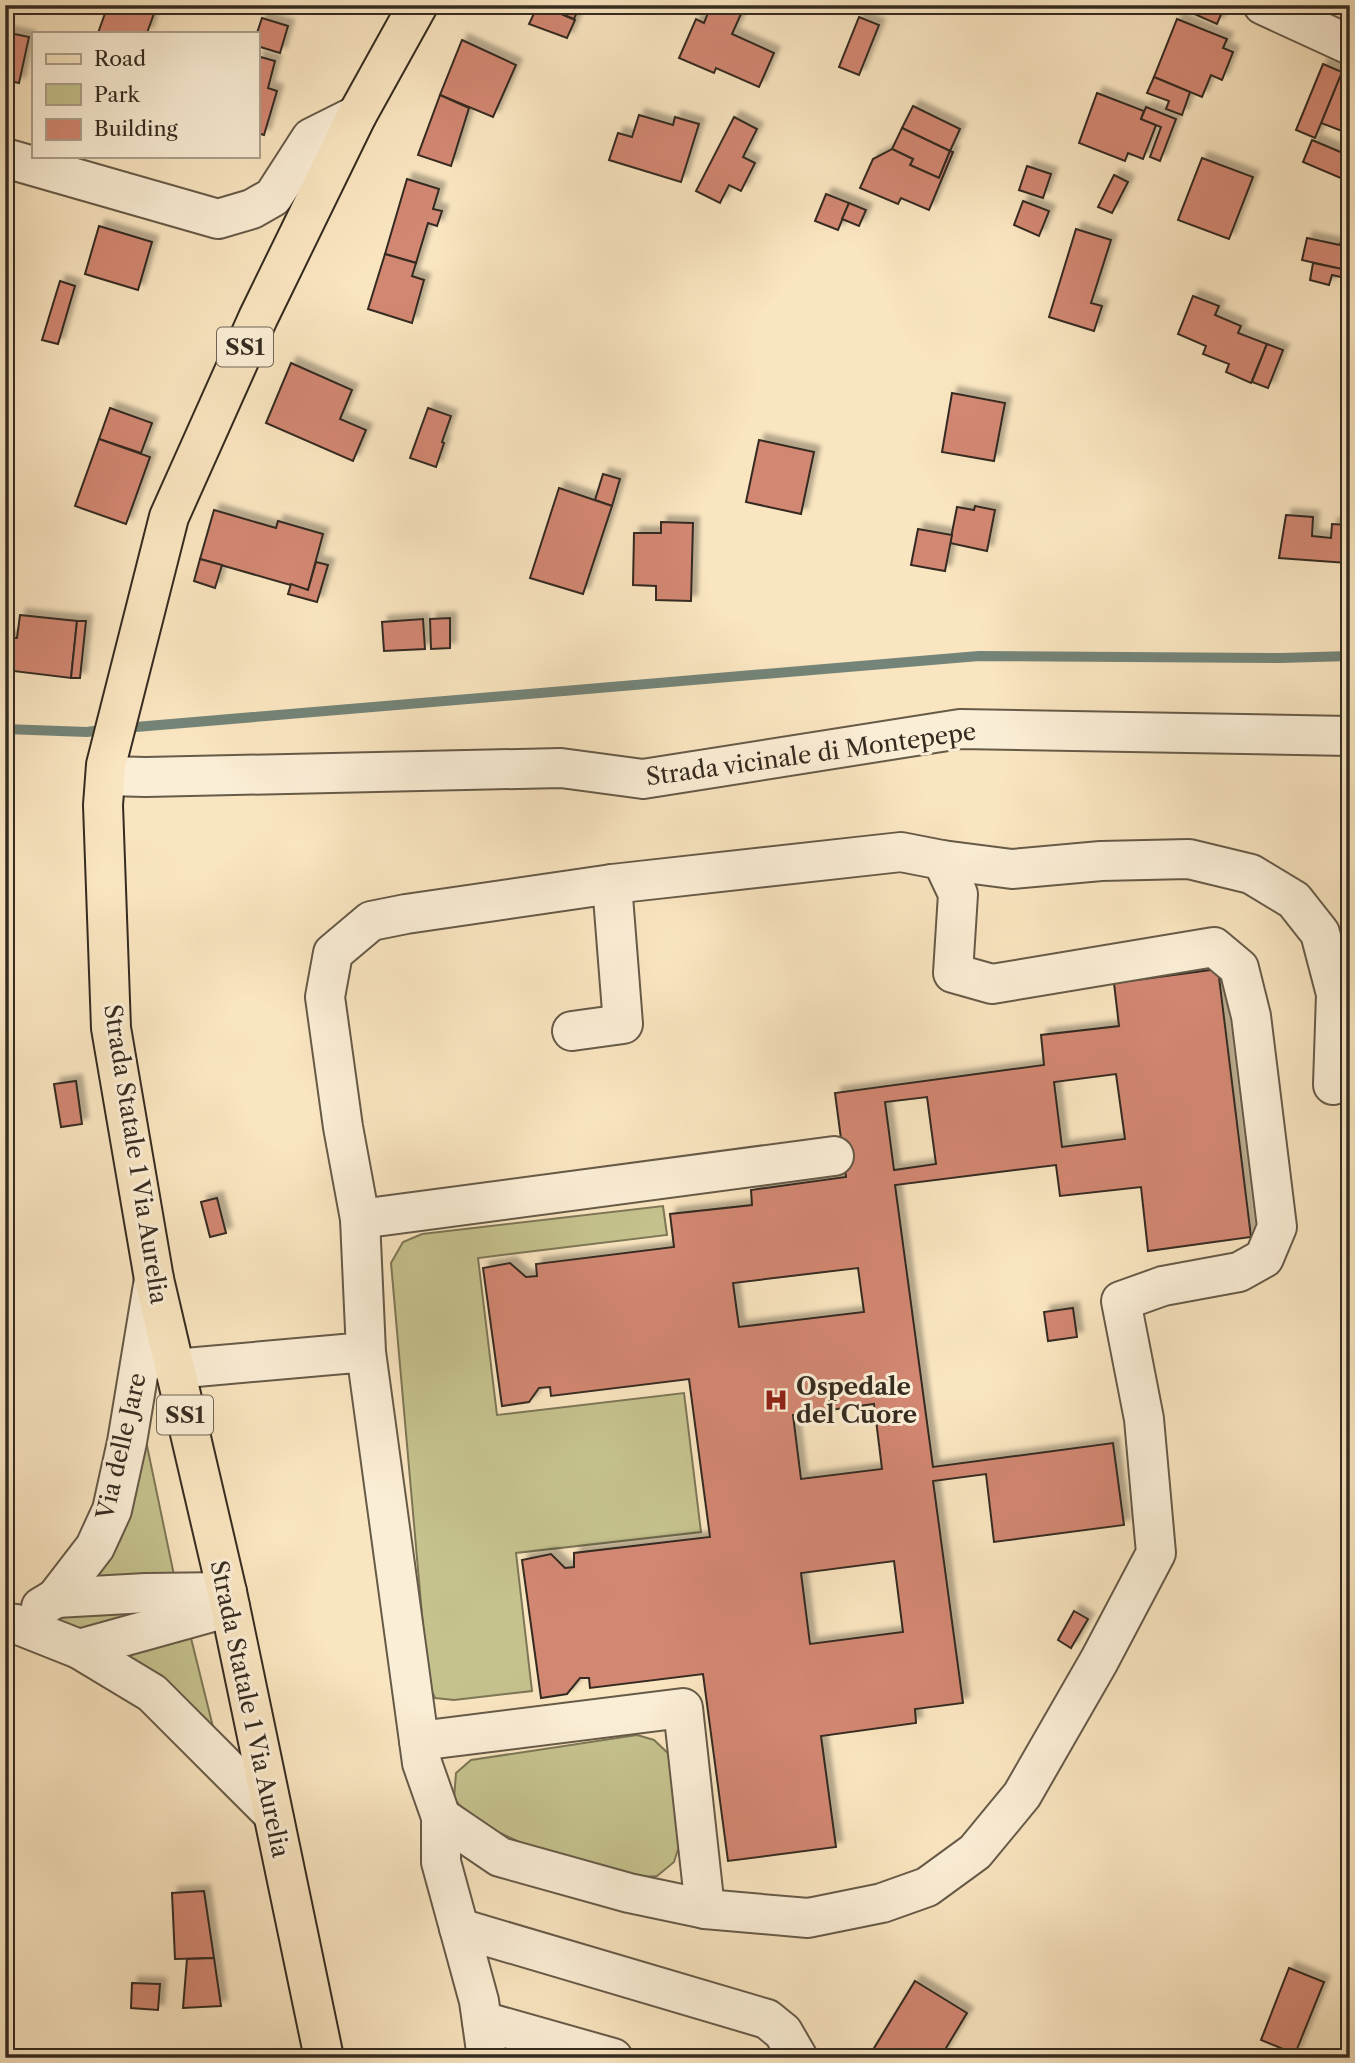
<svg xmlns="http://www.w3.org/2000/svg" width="1355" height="2063" viewBox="0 0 1355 2063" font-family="'Libre Caslon Text',serif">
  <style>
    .green { fill: #c5c28d; stroke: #7d7656; stroke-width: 2 }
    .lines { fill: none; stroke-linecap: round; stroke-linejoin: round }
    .stream { stroke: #748478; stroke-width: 10 }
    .building { fill: #d28772; stroke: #352b20; stroke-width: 2; fill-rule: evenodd; filter: url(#shadow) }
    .minor-casing { stroke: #665a48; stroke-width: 42 }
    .major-casing { stroke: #352b20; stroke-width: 42 }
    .minor { stroke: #fbeed6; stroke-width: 38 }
    .major { stroke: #f9e5c0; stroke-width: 38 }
    .labels { text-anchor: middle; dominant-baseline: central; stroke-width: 6; stroke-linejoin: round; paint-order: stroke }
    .shield { fill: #fbeed6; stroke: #706657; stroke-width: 2 }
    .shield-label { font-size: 23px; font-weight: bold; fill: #352b20 }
    .street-label { font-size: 24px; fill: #352b20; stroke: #fbeed6 }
    .poi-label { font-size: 24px; font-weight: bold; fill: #352b20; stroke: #fbeed6; text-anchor: start }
  </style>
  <defs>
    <filter id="shadow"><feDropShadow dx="6" dy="-6" stdDeviation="2" flood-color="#0004"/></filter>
  </defs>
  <rect width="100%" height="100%" fill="#f9e5c0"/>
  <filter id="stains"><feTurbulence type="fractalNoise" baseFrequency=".00286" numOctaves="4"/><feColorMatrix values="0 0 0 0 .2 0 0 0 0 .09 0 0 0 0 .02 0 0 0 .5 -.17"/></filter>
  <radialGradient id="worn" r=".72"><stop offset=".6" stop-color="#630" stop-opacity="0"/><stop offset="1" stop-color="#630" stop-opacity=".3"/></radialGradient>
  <!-- green -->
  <g class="green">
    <path d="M663 1206 667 1235 478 1258 497 1415 684 1393 701 1532 516 1553 532 1691 454 1700 435 1698 428 1683 391 1263 403 1242 422 1234Z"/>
    <path d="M146 1441 175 1580H84L120 1541 135 1497Z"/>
    <path d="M94 1607H194L101 1631 74 1629 53 1620Z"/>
    <path d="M190 1634 214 1731 111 1654Z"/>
    <path d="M637 1735 654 1740 672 1757 682 1837 674 1862 657 1876 631 1878 547 1855 473 1820 454 1799 456 1773 471 1760Z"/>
  </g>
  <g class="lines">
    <!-- stream -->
    <g class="stream">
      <path d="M124 728 979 656 1281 658 1350 656"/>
      <path d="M5 729 87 732 108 729"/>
    </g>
  </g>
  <!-- building -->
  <g class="building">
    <path d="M108 5H157L147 33H98Z"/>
    <path d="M538 5H554L552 10 575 20 567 38 529 24Z"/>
    <path d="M554 5H580L574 19 552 10Z"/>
    <path d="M711 5H745L732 34 774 53 759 87 716 68 714 73 679 58 696 19 704 23Z"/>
    <path d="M1195 5H1225L1217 24 1192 13Z"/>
    <path d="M859 17 879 25 859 75 839 67Z"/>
    <path d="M262 18 288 26 280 53 257 46V33Z"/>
    <path d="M1177 19 1227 39 1223 48 1233 52 1222 80 1211 75 1202 97 1154 77Z"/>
    <path d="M5 32 29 37 19 83 5 80Z"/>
    <path d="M462 40 516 65 493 117 440 95Z"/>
    <path d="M1349 54H1350V134L1321 123Z"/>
    <path d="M257 56 275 61 268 88 277 91 264 135 257 133Z"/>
    <path d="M1323 64 1342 72 1315 138 1296 130Z"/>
    <path d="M1154 77 1190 92 1182 115 1166 109 1169 101 1147 93Z"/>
    <path d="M1097 93 1144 111 1141 119 1156 125 1143 159 1128 153 1125 161 1079 143Z"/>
    <path d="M440 95 469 108 451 166 418 155Z"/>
    <path d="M913 106 960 129 950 151 902 128Z"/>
    <path d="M1146 107 1176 119 1160 161 1150 157 1161 127 1141 119Z"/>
    <path d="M639 115 673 125 675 117 699 124 681 182 609 160 618 133 632 137Z"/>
    <path d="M734 117 757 129 743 157 755 163 741 191 729 185 720 203 696 191Z"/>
    <path d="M902 128 950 151 939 178 910 165 913 159 892 149Z"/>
    <path d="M1312 140 1350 156V182L1303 162Z"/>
    <path d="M892 149 913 159 910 165 939 178 950 151 953 152 929 210 901 198 898 204 860 188 873 159Z"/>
    <path d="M1202 158 1253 177 1229 239 1178 220Z"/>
    <path d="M1027 166 1051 174 1043 198 1019 190Z"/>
    <path d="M1114 175 1128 182 1112 213 1098 207Z"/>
    <path d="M407 179 439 189 433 209 442 211 437 226 428 223 416 263 385 254Z"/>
    <path d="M826 194 849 203 838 230 815 221Z"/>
    <path d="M1023 201 1049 211 1039 236 1014 225Z"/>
    <path d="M849 203 866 210 859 226 842 219Z"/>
    <path d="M99 226 152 242 138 290 85 274Z"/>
    <path d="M1076 229 1111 240 1091 303 1102 306 1094 331 1049 317Z"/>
    <path d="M1343 234 1350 236V271L1302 260 1307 238 1340 245Z"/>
    <path d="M385 254 416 263 412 276 424 280 412 323 368 309Z"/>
    <path d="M1313 263 1347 270 1345 278 1332 275 1329 285 1310 280Z"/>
    <path d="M60 281 75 286 58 344 42 340Z"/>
    <path d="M1193 296 1219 306 1215 315 1241 326 1238 333 1267 344 1251 383 1226 372 1229 364 1203 354 1206 346 1178 334Z"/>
    <path d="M1267 344 1283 350 1268 388 1252 382Z"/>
    <path d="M291 363 352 390 340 419 366 430 353 461 266 423Z"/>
    <path d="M952 393 1005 403 994 461 942 452Z"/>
    <path d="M110 408 152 423 141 453 99 439Z"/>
    <path d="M428 408 451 416 442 442 444 443 436 467 410 458Z"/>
    <path d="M99 439 150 457 126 524 75 506Z"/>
    <path d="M759 440 814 452 801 514 746 502Z"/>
    <path d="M603 474 620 479 612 506 595 500Z"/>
    <path d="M559 488 612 506 583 594 530 578Z"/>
    <path d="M975 506 995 510 987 551 950 543 957 507 974 510Z"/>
    <path d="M214 510 276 528 278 521 323 534 308 590 200 559Z"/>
    <path d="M1286 515 1313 517 1312 536 1331 538 1332 524 1350 525 1347 563 1279 558Z"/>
    <path d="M661 522 693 523 691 601 656 600V586L633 585 634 533H661Z"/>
    <path d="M918 529 952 535 945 571 911 565Z"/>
    <path d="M200 559 222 565 215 588 194 581Z"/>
    <path d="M316 562 328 565 317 602 288 594 291 584 308 590Z"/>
    <path d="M20 615 77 621 71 678 13 671 14 666 5 665V637L17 638Z"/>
    <path d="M450 618V648L431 649 430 619Z"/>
    <path d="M423 619 425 649 384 651 382 622Z"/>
    <path d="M77 621H86L80 678H71Z"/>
    <path d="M1218 969 1251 1237 1148 1251 1141 1187 1060 1196 1056 1165 895 1185 933 1467 1113 1443 1124 1525 994 1542 986 1474 933 1481 963 1703 915 1709 916 1723 821 1736 836 1847 728 1861 703 1674 590 1688 589 1678H580L567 1694 541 1698 522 1560 551 1554 565 1568 574 1567V1553L710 1537 689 1379 551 1396 550 1387 539 1388 529 1402 502 1406 483 1268 510 1263 526 1277 537 1276 536 1264 674 1247 670 1214 752 1205 751 1190 846 1177 835 1093 1044 1065 1041 1035 1119 1026 1114 983ZM1116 1074 1125 1139 1062 1147 1054 1082ZM927 1097 936 1164 894 1170 885 1102ZM858 1268 864 1312 739 1327 733 1283ZM874 1404 882 1469 801 1479 793 1415ZM894 1561 903 1632 810 1644 801 1573Z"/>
    <path d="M76 1081 82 1124 61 1127 54 1084Z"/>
    <path d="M217 1198 226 1233 210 1237 201 1202Z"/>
    <path d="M1073 1308 1077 1337 1048 1341 1044 1312Z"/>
    <path d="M1074 1611 1088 1619 1071 1648 1058 1640Z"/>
    <path d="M204 1891 214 1958 175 1959 172 1893Z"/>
    <path d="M214 1958 221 2006 183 2008 187 1959Z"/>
    <path d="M1289 1968 1324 1982 1295 2054 1261 2040Z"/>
    <path d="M915 1981 967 2013 940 2058H868Z"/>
    <path d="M132 1983 160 1984 158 2010 131 2008Z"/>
  </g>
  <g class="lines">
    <!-- minor casing -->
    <g class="minor-casing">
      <g id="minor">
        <path d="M1263 5 1350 45"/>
        <path d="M5 158 218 219 252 209 273 197 311 138 357 115"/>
        <path d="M106 776 146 777 561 768 643 779 960 729 1350 736"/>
        <path d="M942 860 1012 869 1101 861 1189 859 1251 874 1294 900 1320 933 1336 994 1333 1085"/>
        <path d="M572 1031 623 1024 612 884"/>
        <path d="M360 1219 834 1156"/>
        <path d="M174 1369 366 1352 360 1219 343 1127 325 997 333 953 371 921 406 914 612 884 901 852 942 860 958 894 953 973 992 984 1214 947 1239 968 1251 1016 1277 1227 1264 1258 1239 1272 1163 1286 1121 1301 1144 1419 1156 1553 1099 1661 1022 1795 975 1852 927 1887 882 1903 808 1918 705 1909 629 1893 500 1857 441 1817 422 1763 366 1352"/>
        <path d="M55 1599 95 1547 112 1510 127 1442 154 1279"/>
        <path d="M41 1607 56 1598 146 1593 227 1592"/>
        <path d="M5 1623 16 1624 79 1649 230 1607"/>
        <path d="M79 1649 152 1693 272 1813"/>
        <path d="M419 1741 683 1708 705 1909"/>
        <path d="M441 1817V1862L479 2001 487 2058"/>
        <path d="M459 1928 767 2019 783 2032 798 2058"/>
        <path d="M482 2021 613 2058"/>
      </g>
    </g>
    <!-- major casing -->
    <g class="major-casing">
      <path id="major" d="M324 2058 227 1592 154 1279 111 1028 103 805 106 765 169 517 258 318 357 115 418 5"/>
    </g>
    <!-- minor -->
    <use href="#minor" class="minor"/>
    <!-- major -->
    <use href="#major" class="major"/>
  </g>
  <!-- icons -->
  <defs>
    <g id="hospital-bare" transform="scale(1.89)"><path d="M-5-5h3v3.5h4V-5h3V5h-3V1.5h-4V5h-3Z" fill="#8f2418" stroke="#fbeed6" stroke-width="2.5" paint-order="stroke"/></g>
  </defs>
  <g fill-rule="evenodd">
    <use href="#hospital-bare" x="776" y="1400"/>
  </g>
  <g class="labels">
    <!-- shield labels -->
    <g class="shield">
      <rect x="217" y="327.5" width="56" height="39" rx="5"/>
      <rect x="157" y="1395.5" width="56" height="39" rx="5"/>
    </g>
    <g class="shield-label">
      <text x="245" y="347">SS1</text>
      <text x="185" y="1415">SS1</text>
    </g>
    <!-- street labels -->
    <g class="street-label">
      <text transform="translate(811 754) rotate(-8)">Strada vicinale di Montepepe</text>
      <text transform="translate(136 1154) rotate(81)">Strada Statale 1 Via Aurelia</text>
      <text transform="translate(121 1446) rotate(-77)">Via delle Jare</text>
      <text transform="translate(250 1709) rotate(78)">Strada Statale 1 Via Aurelia</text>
    </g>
    <!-- poi labels -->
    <g class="poi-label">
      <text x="796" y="1386">Ospedale<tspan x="796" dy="28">del Cuore</tspan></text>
    </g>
  </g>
  <!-- margin -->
  <rect width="1355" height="2063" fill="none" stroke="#f9e5c0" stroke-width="28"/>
  <rect x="7" y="7" width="1341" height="2049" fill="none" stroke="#352b20" stroke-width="3.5"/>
  <rect x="14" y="14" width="1327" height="2035" fill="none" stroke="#352b20" stroke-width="2"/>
  <!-- legend -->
  <rect x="32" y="32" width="228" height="126" fill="#fbeed6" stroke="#aca08d" stroke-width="2"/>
  <rect x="46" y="54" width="35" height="10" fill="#f9e5c0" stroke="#aca08d" stroke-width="2"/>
  <text x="94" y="66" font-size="21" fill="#352b20">Road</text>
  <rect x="46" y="84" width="35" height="21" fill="#c5c28d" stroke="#aca08d" stroke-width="2"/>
  <text x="94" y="102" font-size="21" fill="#352b20">Park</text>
  <rect x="46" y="119" width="35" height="21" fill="#d28772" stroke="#aca08d" stroke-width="2"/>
  <text x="94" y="136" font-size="21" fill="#352b20">Building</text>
  <rect width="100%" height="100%" filter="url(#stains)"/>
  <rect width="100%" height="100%" fill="url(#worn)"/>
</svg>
